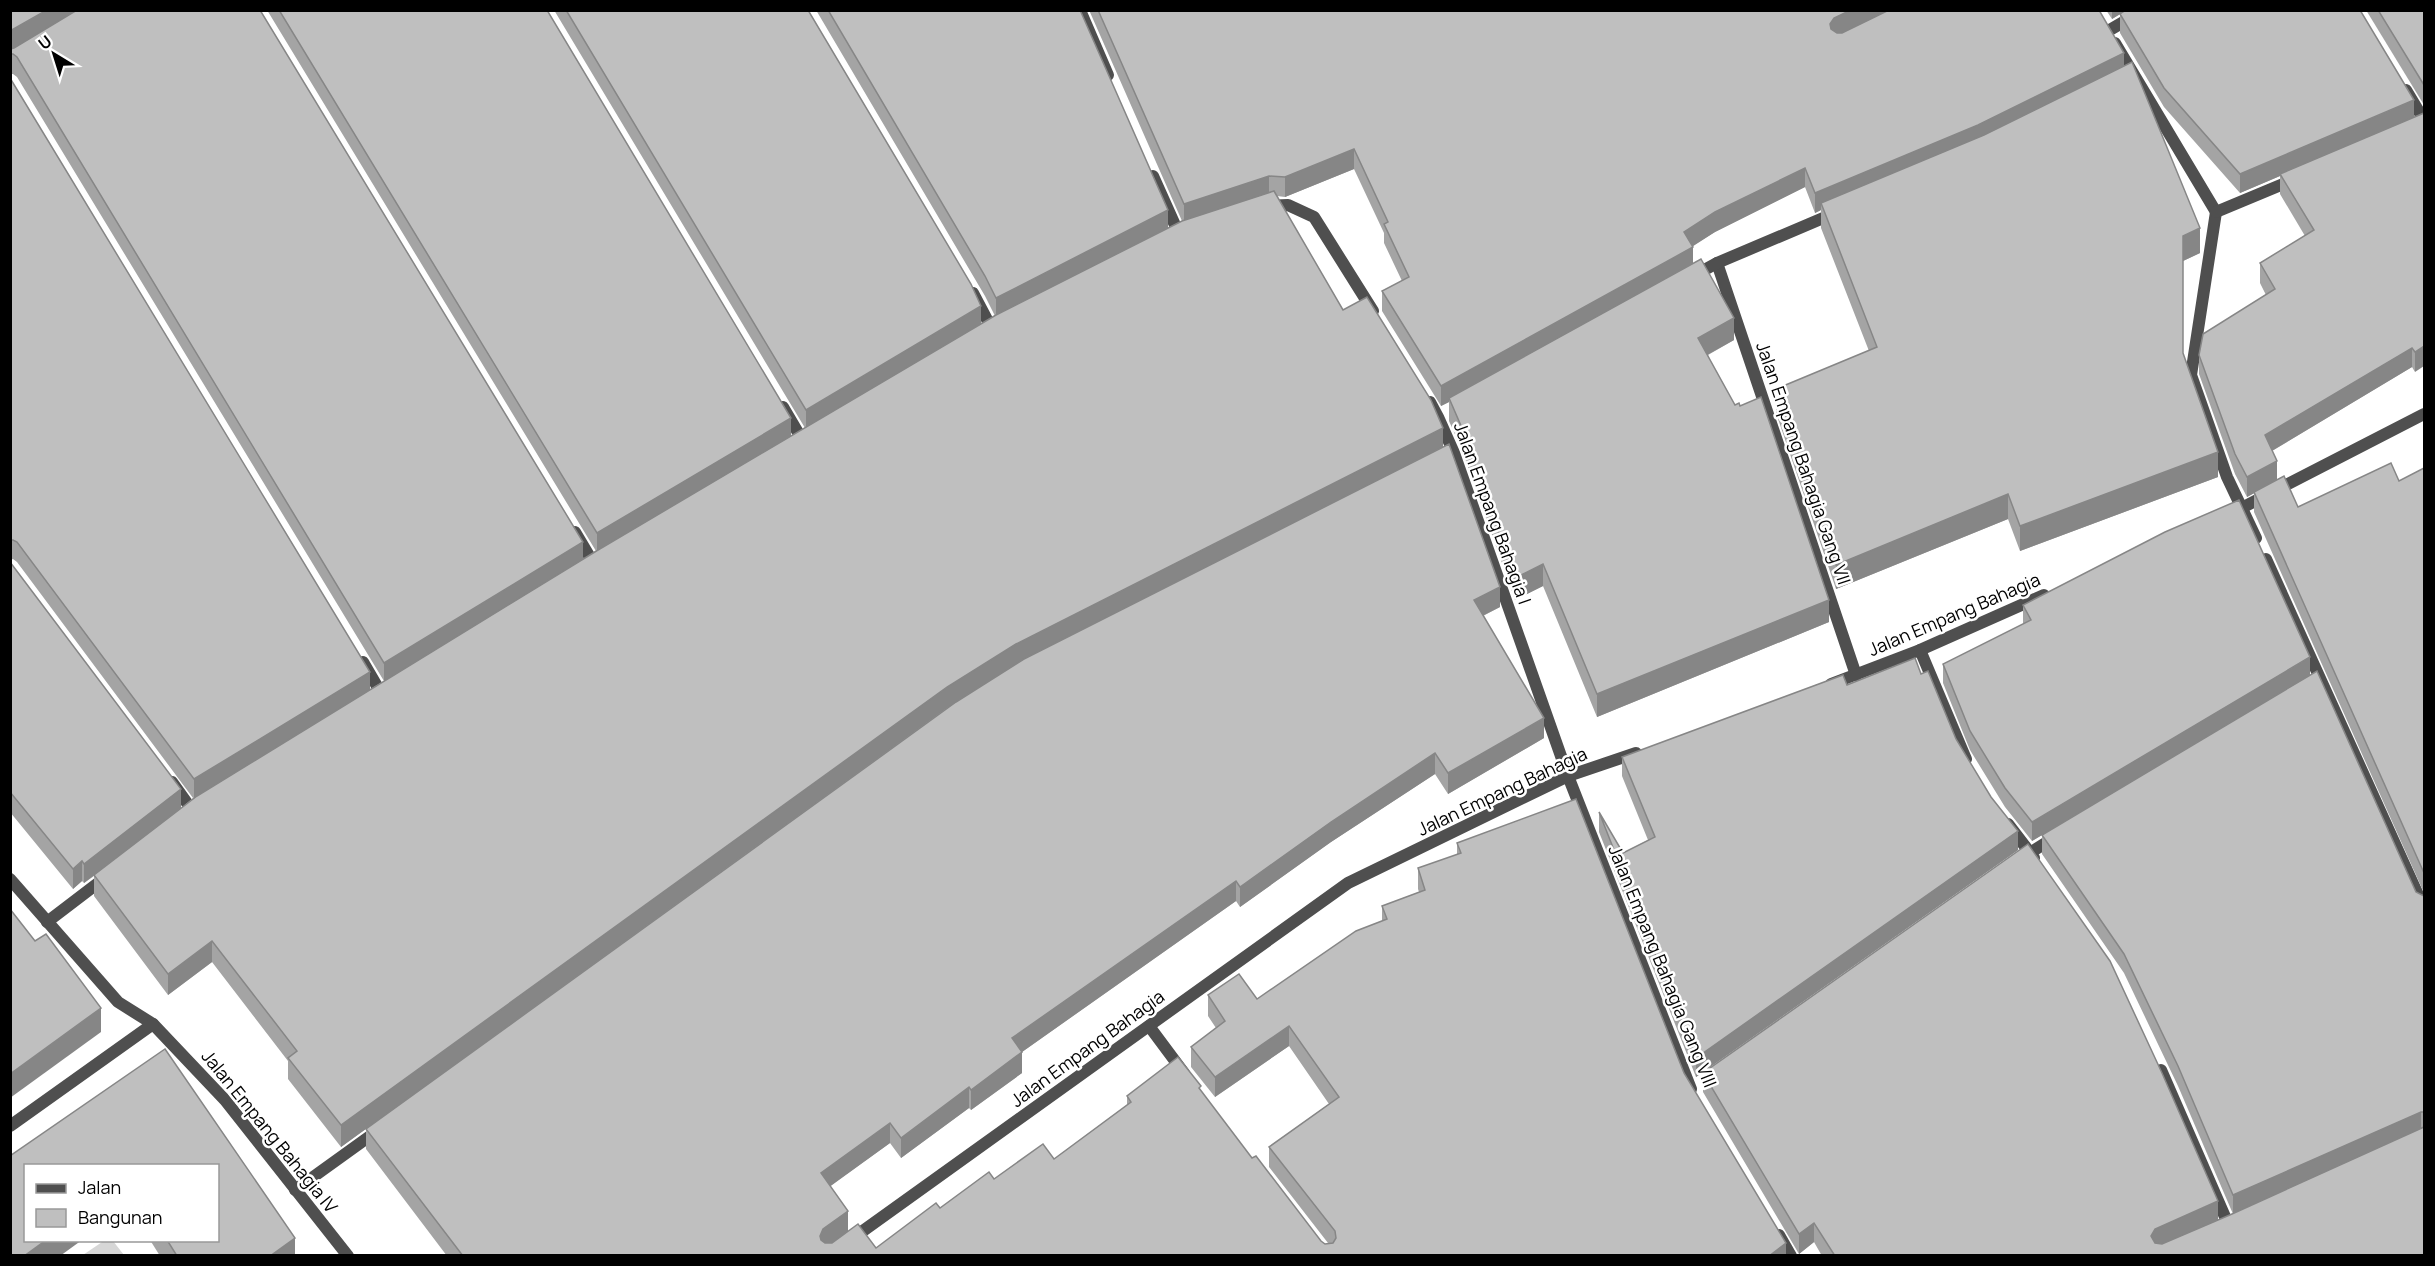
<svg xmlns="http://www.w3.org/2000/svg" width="2435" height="1266" viewBox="0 0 2435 1266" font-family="Manrope,sans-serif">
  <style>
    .pitch { fill: #d6d6d6 }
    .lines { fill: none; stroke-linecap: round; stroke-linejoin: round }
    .street { stroke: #4f4f4f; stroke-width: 12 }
    .wall { fill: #a4a4a4 }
    .shaded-wall { fill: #868686 }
    .building { fill: #bfbfbf; stroke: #868686; stroke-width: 1.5 }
    .labels { text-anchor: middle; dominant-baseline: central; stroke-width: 5; stroke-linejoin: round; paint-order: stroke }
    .street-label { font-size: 18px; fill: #000; stroke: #fff }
  </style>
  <rect width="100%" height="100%" fill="#fff"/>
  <!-- pitch -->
  <path class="pitch" d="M105 1240 113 1241 124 1255H83Z"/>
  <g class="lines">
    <!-- street -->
    <g class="street">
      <path d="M1080 10 1108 75"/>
      <path d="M2108 31 2144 10"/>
      <path d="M2115 43 2216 212"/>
      <path d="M2406 90 2424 120"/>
      <path d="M1153 176 1179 234"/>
      <path d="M1266 206 1288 205 1314 217 1373 311"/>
      <path d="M2216 212 2191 375 2227 477 2256 538"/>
      <path d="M2216 212 2295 179"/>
      <path d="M1717 263 1856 675"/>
      <path d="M1695 275 1717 263 1835 213"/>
      <path d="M973 293 992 329"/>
      <path d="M1430 402 1438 417 1454 453 1568 776 1691 1089"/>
      <path d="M783 407 803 441"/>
      <path d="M2228 515 2424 414"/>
      <path d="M575 532 594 564"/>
      <path d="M2266 559 2424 908"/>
      <path d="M1920 650 1966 759"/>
      <path d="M363 662 381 693"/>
      <path d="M1831 684 1920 650 2044 595"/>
      <path d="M172 782 192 810"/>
      <path d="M2008 824 2034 858"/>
      <path d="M2019 860 2055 837"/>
      <path d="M10 879 118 1002 153 1024 225 1100 348 1256"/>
      <path d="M47 922 106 877"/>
      <path d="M1149 1026 1184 1073"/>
      <path d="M2161 1070 2229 1226"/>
      <path d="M10 1126 153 1024"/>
      <path d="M295 1190 377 1131"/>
      <path d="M1779 1235 1791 1256"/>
      <path d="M828 1256 1348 883 1568 776 1636 753"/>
    </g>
  </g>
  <!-- wall -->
  <g class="wall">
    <path d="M10 10 583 559 596 551 267 10H547L791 436 805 428 554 10H808L981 324 995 316 985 296 816 10H1080L1168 228 1182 221 1089 10H2099L2124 66 2200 253 2183 261V353L2218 477 2020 551 2008 519 1836 589 1776 413V389L1869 351 1821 228V210L1815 213 1805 187 1715 232 1692 246 1693 264 1734 340 1708 355 1829 622 1597 717 1543 586 1515 600 1462 450 1449 421V402L1441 406 1382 311V291L1402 281 1384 243V233L1354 169 1285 197 1277 196 1343 310 1443 447 1500 607 1483 616 1544 738 1448 794 1435 774 1331 842 1240 907 1236 901 1022 1052V1073L971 1110 969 1108 901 1158 890 1143 830 1186 848 1231 876 1248 940 1208 994 1179 1054 1159 1127 1106V1096L1201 1092 1252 1158 1321 1241 1325 1244 1328 1243 1269 1167V1147L1329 1104 1289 1046 1215 1097 1191 1067V1047L1216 1028 1208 1016V995L1257 999 1382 921V906L1419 892 1418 889V868L1457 855V843L1684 1073 1786 1256H447L366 1149V1129L947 707 341 1147 288 1079V1061L212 962 168 995 94 896V876L84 883 82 881 73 889 10 812V562L181 808 193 798 17 562 13 559 10 560V78L370 689 384 681 17 77 13 74H10Z"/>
    <path d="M2106 10H2360L2414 117 2424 113 2415 372 2412 367 2272 451 2277 480 2298 507 2399 481 2424 468V893L2254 512V493L2247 497 2235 474 2199 374V355L2266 295 2260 283V263L2305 236 2280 194V176L2240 193 2164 107 2120 33V14L2112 19Z"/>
    <path d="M2366 10H2424V105Z"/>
    <path d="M2023 605 2310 675 2416 892 2424 896V1256H1822L1814 1242 1799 1254 1703 1092V1073L2218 1220 2233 1214 2178 1086 2124 973 2042 854V835L2032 841 2005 807 1970 750 1943 683V664L2023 624Z"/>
    <path d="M1921 674 1956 739 2018 850 1696 1077 1599 832V812L1623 853 1648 840 1622 776V757L1847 685Z"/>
    <path d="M165 1049 295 1256H160L150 1240H218V1166H26Z"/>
  </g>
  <!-- shaded-wall -->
  <g class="shaded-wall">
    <path d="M47 10H81L10 51V31Z"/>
    <path d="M1851 10H1894L1830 44V24L1834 18Z"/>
    <path d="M2112 10H2127L2112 19Z"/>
    <path d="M2124 53V73L1978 144 1821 203V210L1815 213V193Z"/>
    <path d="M2414 100V120L2280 174V176L2240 193V174Z"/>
    <path d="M1354 149V169L1285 197V177Z"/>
    <path d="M1805 168V187L1715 232 1684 252V232L1715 212Z"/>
    <path d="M1269 176V196L1184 224V204Z"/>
    <path d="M1168 210V230L996 318V298Z"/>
    <path d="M2200 228V253L2183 261V236Z"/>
    <path d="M1693 247V267L1449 398V402L1441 406V386Z"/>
    <path d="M981 306V326L806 429V410Z"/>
    <path d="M1734 318V340L1698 360V338Z"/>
    <path d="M2424 346V366L2415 372V352Z"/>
    <path d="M2412 348V367L2265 455V435Z"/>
    <path d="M791 418V438L597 553V533Z"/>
    <path d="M1443 428V449L947 708 341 1147V1125L947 687 1016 644Z"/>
    <path d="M2218 452V477L2020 551V526Z"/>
    <path d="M2277 461V481L2247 497V477Z"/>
    <path d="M2008 494V519L1836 589V565Z"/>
    <path d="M583 542V561L384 683V663Z"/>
    <path d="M1543 564V586L1515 600V578Z"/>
    <path d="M1500 587V607L1474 620V600Z"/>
    <path d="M1829 600V622L1597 717V694Z"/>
    <path d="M2310 657V676L2032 841V822Z"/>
    <path d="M370 672V691L194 799V779Z"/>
    <path d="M1544 718V738L1448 794V773Z"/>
    <path d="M1435 753V774L1331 842 1240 907V887L1331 822Z"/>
    <path d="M181 789V808L84 883V864Z"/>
    <path d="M2018 831V850L1696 1077V1058Z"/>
    <path d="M82 861V881L73 889V869Z"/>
    <path d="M1236 881V901L1012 1059V1038Z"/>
    <path d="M212 941V962L168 995V974Z"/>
    <path d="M101 1008V1032L10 1098V1074Z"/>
    <path d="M1289 1026V1046L1215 1097V1077Z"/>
    <path d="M1022 1052V1073L971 1110V1090Z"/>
    <path d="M969 1087V1108L901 1158V1138Z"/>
    <path d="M2421 1112V1131L2233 1214V1195Z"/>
    <path d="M890 1123V1143L821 1193V1173Z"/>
    <path d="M2218 1201V1221L2151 1256V1236L2155 1229Z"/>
    <path d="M848 1211V1231L823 1250 820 1236 823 1229Z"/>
    <path d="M1814 1223V1242L1799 1254V1234Z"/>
    <path d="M295 1238V1256H270Z"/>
    <path d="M46 1240H82L60 1256H24Z"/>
    <path d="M1786 1243V1256H1769Z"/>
  </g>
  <!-- building -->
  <g class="building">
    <path d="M10 10H47L10 31Z"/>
    <path d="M77 10H260L583 542 384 663 17 57 13 54H10V49L14 48Z"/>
    <path d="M279 10H547L791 418 597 533Z"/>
    <path d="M566 10H808L971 284 981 306 806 410Z"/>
    <path d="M828 10H1080L1168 210 996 298 985 276Z"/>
    <path d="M1098 10H1851L1834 18 1830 24 1831 29 1837 33H1842L1889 10H2099L2124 53 1978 125 1815 193 1805 168 1715 212 1684 232 1693 247 1441 386 1382 291 1409 277 1384 224 1388 222 1354 149 1285 177 1269 176 1184 204Z"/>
    <path d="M2126 10H2360L2414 100 2240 174 2164 88 2120 14Z"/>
    <path d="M2378 10H2424V85Z"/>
    <path d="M2132 62 2200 228 2183 236V353L2218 452 2020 526 2008 494 1836 565 1776 389 1877 347 1821 203 1984 135Z"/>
    <path d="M10 78 370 672 194 779 17 542 13 540H10Z"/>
    <path d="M2424 113V346L2415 352 2412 348 2265 435 2277 461 2247 477 2235 454 2199 355 2203 334 2275 289 2260 263 2314 230 2280 174Z"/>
    <path d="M1274 191 1343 310 1367 297 1431 400 1443 428 1016 644 947 687 341 1125 288 1058 297 1051 212 941 168 974 94 875 197 796 598 550 996 315 1182 221Z"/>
    <path d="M1701 259 1734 318 1698 338 1735 405 1739 403 1740 406 1761 397 1829 600 1597 694 1543 564 1515 578 1462 428 1449 398Z"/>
    <path d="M1449 444 1500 587 1474 600 1544 718 1448 773 1435 753 1331 822 1240 887 1236 881 1012 1038 1022 1052 971 1090 969 1087 901 1138 890 1123 821 1173 848 1211 823 1229 820 1236 821 1240 825 1243H832L858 1224 876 1248 936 1203 940 1208 989 1172 994 1179 1043 1144 1054 1159 1131 1102 1127 1096 1178 1057 1201 1086 1199 1088 1252 1158 1256 1156 1321 1241 1325 1244 1333 1243 1336 1238 1335 1231 1269 1147 1339 1097 1289 1026 1215 1077 1191 1047 1225 1021 1208 995 1239 974 1257 999 1356 931 1387 919 1382 906 1425 890 1418 868 1461 853 1457 843 1576 799 1684 1073 1786 1243 1769 1256H463L366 1129 956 702 1024 659Z"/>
    <path d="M2391 463 2399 481 2424 468V873L2254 492 2284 476 2298 507Z"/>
    <path d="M2239 500 2310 657 2032 822 2005 788 1970 731 1943 664 2031 620 2023 605 2165 532Z"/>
    <path d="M10 562 181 789 84 864 82 861 73 869 10 792Z"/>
    <path d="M1915 658 1921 674 1928 671 1956 739 1991 797 2018 831 1696 1058 1599 812 1623 853 1655 837 1622 757 1843 675 1847 685Z"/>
    <path d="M2317 671 2416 892 2424 896V1112H2421L2233 1195 2178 1066 2124 954 2042 835Z"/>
    <path d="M2028 844 2110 961 2162 1073 2218 1201 2155 1229 2151 1236 2155 1243 2162 1244 2232 1214 2424 1127V1256H1835L1814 1223 1799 1234 1703 1073Z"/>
    <path d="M10 909 35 941 46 934 101 1008 10 1074Z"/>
    <path d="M165 1049 295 1238 270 1256H177L167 1240H218V1166H26V1240H46L24 1256H10V1156Z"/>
  </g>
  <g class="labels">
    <!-- street labels -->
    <g class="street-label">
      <text transform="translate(1804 463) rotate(71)">Jalan Empang Bahagia Gang VII</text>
      <text transform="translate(1493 513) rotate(70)">Jalan Empang Bahagia I</text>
      <text transform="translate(1954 614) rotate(-23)">Jalan Empang Bahagia</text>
      <text transform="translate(1502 791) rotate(-25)">Jalan Empang Bahagia</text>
      <text transform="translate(1663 966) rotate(68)">Jalan Empang Bahagia Gang VIII</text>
      <text transform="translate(1087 1048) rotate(-36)">Jalan Empang Bahagia</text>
      <text transform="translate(270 1131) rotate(51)">Jalan Empang Bahagia IV</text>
    </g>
  </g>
  <!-- border -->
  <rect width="2435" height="1266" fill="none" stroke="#000000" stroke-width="24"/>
  <!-- legend -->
  <rect x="24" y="1164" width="195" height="78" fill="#ffffff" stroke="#999999" stroke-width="1.5"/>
  <rect x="36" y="1184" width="30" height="9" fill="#4f4f4f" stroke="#999999" stroke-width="1.5"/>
  <text x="78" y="1194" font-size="18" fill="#000000">Jalan</text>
  <rect x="36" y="1209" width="30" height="18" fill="#bfbfbf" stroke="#999999" stroke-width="1.5"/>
  <text x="78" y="1224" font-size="18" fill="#000000">Bangunan</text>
  <!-- north arrow -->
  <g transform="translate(54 54) rotate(322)" stroke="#ffffff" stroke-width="4.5" paint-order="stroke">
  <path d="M0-4.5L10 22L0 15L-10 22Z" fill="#000000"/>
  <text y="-9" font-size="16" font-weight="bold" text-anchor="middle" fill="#000000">U</text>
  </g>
</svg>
